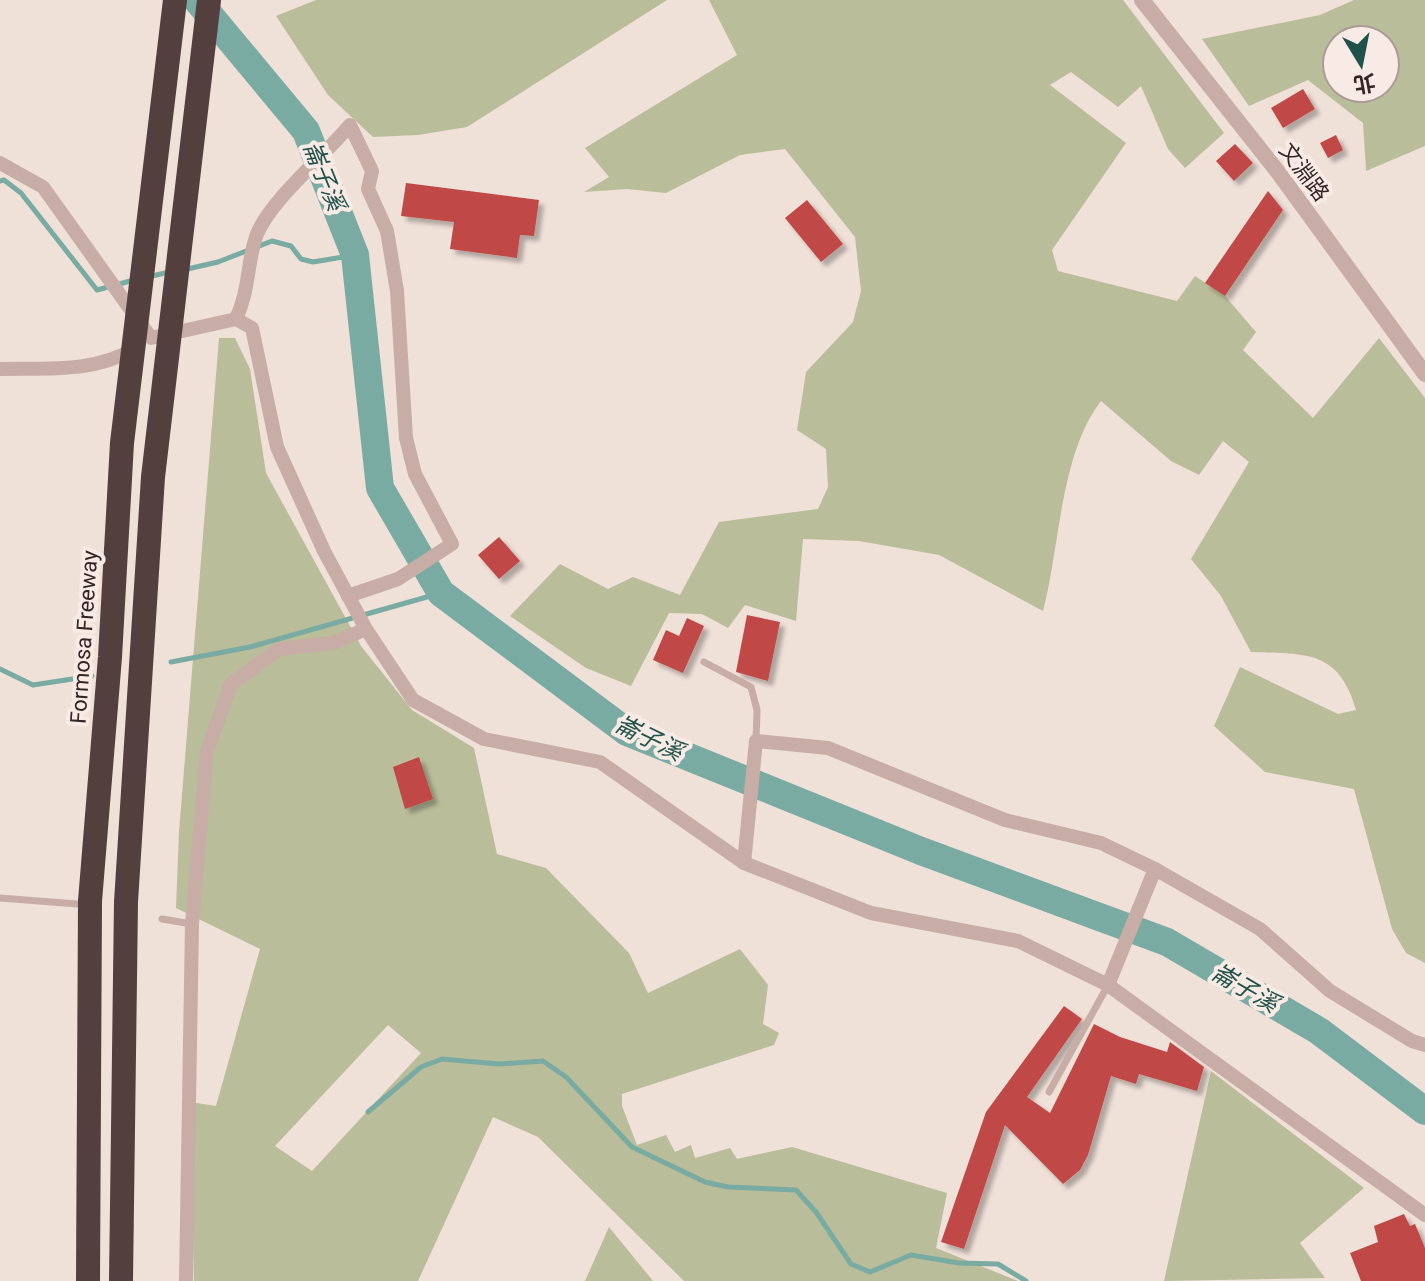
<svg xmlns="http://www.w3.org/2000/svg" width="1425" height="1281" viewBox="0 0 1425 1281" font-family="Roboto,'Noto Sans TC',sans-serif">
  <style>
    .green { fill: #b9bd99; fill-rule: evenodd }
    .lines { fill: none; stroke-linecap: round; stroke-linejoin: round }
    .stream { stroke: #79aba2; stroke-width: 5 }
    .river { stroke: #79aba2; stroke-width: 28 }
    .building { fill: #c04946; filter: url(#shadow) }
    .service { stroke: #c7ada5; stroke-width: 7 }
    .minor { stroke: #c7ada5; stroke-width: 14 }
    .tertiary { stroke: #c7ada5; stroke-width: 16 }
    .motorway { stroke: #533f3d; stroke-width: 24 }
    .labels { text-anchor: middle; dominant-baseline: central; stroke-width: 8; stroke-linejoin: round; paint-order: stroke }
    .street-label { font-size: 22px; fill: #332726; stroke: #f8eae4 }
    .water-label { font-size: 24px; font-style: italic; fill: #1e524a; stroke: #f8eae4 }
  </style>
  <defs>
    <filter id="shadow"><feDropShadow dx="5" dy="5" stdDeviation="2" flood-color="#0004"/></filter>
  </defs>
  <rect width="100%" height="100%" fill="#efe0d8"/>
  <!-- green -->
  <g class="green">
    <path d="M316 0H667L467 127 418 135 373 137 328 95 276 16Z"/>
    <path d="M709 0H1123L1224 133 1185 168 1168 149 1141 86 1118 107 1071 72 1050 85 1126 143 1052 250 1058 271 1177 301 1195 276 1225 296 1256 332 1243 350 1313 418 1379 338 1425 398V963L1406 953 1392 929 1354 789 1265 772 1214 726 1240 667 1338 714 1356 710C1339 650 1306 654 1251 652L1221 596 1191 559 1249 462 1223 441 1199 475 1171 461 1101 401C1060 454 1060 547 1043 611L939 555 859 541 803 539 796 621 745 605 728 628 702 614 669 613 631 686 586 668 510 616 560 564 608 589 633 577 680 595 719 522 818 509 828 487 826 449 797 430 806 372 853 322 861 291 855 237 785 149 740 155 666 193 627 189 584 192 609 177 585 148 737 55Z"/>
    <path d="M1354 0H1425V146L1366 171 1363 123 1308 80 1249 106 1202 39 1320 15ZM1337 40H1385V88H1337Z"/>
    <path d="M219 338H235L250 369 266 473 361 646 412 710 474 748 497 854 546 868 629 953 648 993 740 949 768 985 763 1024 779 1033 774 1045 622 1094V1106L637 1145 666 1135 675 1152 691 1145 695 1158 730 1148 737 1159 792 1147 947 1193 936 1248 1018 1281H684L538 1137 493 1117 418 1281H194L190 1102 216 1106 260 949 176 908 179 832ZM388 1025 421 1053 312 1171 275 1146Z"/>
    <path d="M1211 1071 1364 1188 1300 1243 1325 1278 1164 1281Z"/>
    <path d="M609 1227 653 1281H585Z"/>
  </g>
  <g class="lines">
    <!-- stream -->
    <g class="stream">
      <path d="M0 181 4 180 21 193 97 290 134 280"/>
      <path d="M183 270 218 262 272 241 291 246 301 259 313 262 355 255"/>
      <path d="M148 277 169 272"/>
      <path d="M171 662 250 647 441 593"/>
      <path d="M0 669 33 685 92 676"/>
      <path d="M368 1112 421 1067 442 1059 499 1064 543 1061 566 1077 632 1147 705 1182 728 1187 796 1190 816 1212 851 1264 870 1272 911 1255 959 1263 998 1264 1026 1281"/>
    </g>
    <!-- river -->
    <path class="river" d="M197 0 306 131 355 255 380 488 441 593 627 732 921 851 1167 942 1319 1031 1425 1111"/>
  </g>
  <!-- building -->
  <g class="building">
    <path d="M1303 89 1315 109 1283 128 1271 108Z"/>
    <path d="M1336 135 1343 150 1328 158 1320 143Z"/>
    <path d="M1235 144 1253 163 1234 181 1216 161Z"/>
    <path d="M406 183 539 200 534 236 520 235 517 258 450 249 454 222 401 216Z"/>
    <path d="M1268 191 1283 210 1225 296 1205 283Z"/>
    <path d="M807 200 843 244 821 262 785 218Z"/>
    <path d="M499 537 520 561 499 579 478 555Z"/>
    <path d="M747 615 780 622 768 681 736 672Z"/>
    <path d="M687 618 704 626 683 673 653 660 666 630 679 636Z"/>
    <path d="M419 757 433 799 405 809 393 767Z"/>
    <path d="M1064 1006 1082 1019 1027 1097 1050 1113 1094 1024 1120 1037 1167 1052 1170 1042 1204 1067 1197 1091 1139 1074 1136 1084 1111 1076 1088 1155 1080 1170 1063 1184 1005 1125 964 1249 941 1242 986 1112Z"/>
    <path d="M1404 1214 1410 1226 1415 1224 1425 1248V1281H1361L1350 1253 1378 1242 1374 1226Z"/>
  </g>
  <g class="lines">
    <!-- service -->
    <g class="service">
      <path d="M704 662 751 687 757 710 756 741"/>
      <path d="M0 898 77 904"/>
      <path d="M162 919 192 924"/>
      <path d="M1049 1092 1108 985"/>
    </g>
    <!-- minor -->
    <g class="minor">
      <path d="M0 163 43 187 151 338 236 319 252 328 277 447 324 551 366 629 413 700 484 739 600 762 744 863 871 913 1018 941 1108 985 1425 1215"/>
      <path d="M236 319C250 289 247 260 257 234 271 200 324 156 350 125L372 171 368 189 387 231 397 291 406 438 415 474 452 544 398 579 348 596"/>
      <path d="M0 369C47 368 93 373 134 349"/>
      <path d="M744 863 756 741 828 748 1005 820 1101 843 1155 869"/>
      <path d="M1108 985 1155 869 1260 929 1330 991 1412 1041 1425 1045"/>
      <path d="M186 1281 192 924 207 751 231 684 279 649 333 643 366 629"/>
    </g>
    <!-- tertiary -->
    <path class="tertiary" d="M1142 0 1278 172 1425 374"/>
    <!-- motorway -->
    <g class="motorway">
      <path d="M88 1281 90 901 110 657 122 443 175 0"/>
      <path d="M121 1281 126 902 153 477 209 0"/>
    </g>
  </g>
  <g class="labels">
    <!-- street labels -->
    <g class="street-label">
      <text transform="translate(1304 172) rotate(53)">文淵路</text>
      <text transform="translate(84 637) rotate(-86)">Formosa Freeway</text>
    </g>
    <!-- water labels -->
    <g class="water-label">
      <text transform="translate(324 176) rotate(68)">崙子溪</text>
      <text transform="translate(649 738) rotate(26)">崙子溪</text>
      <text transform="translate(1245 988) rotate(30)">崙子溪</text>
    </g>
  </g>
  <!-- north arrow -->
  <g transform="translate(1361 64) rotate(170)"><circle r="38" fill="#f8eae4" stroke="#a99c98" stroke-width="2"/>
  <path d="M0-6L14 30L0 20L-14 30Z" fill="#1e524a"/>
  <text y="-12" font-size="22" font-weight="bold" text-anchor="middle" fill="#332726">北</text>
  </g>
</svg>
